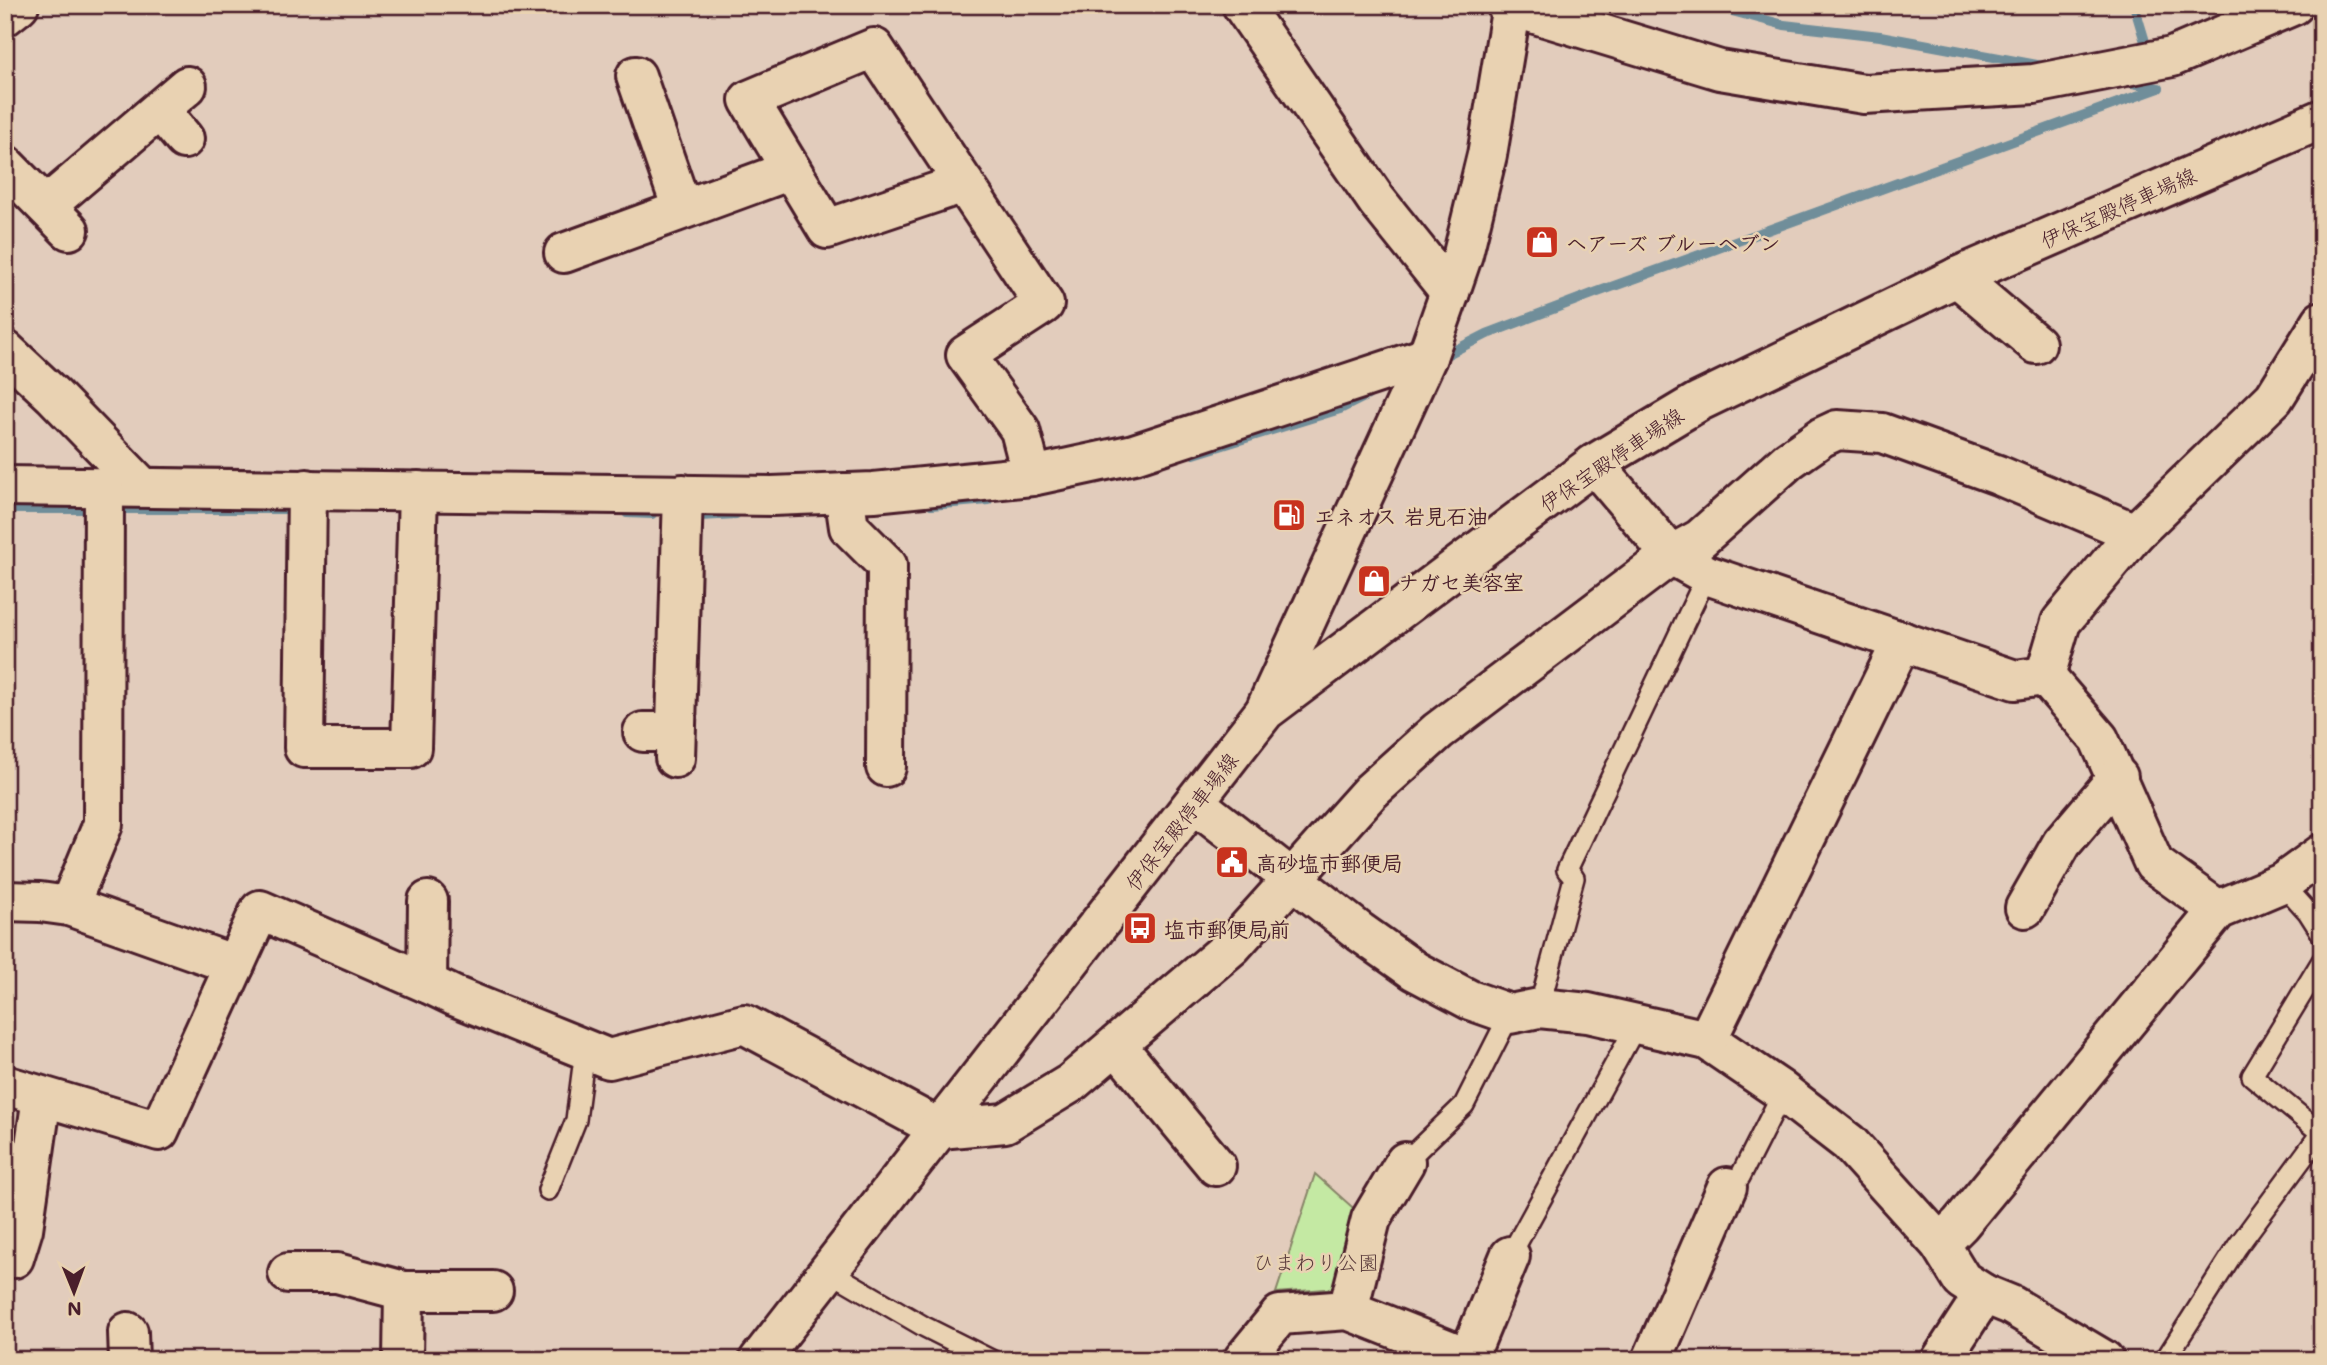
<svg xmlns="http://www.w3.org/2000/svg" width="2327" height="1365" viewBox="0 0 2327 1365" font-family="Mali,'Klee One',sans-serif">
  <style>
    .green { fill: #c4e9a3; stroke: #878467; stroke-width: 2 }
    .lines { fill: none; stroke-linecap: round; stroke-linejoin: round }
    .stream { stroke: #6f8e9a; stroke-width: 10 }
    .lane-casing { stroke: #4a1f2b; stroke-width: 24 }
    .street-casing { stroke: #4a1f2b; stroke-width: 44 }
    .secondary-casing { stroke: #4a1f2b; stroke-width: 44 }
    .lane { stroke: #e9d2b2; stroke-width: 19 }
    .street { stroke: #e9d2b2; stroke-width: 38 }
    .secondary { stroke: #e9d2b2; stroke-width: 38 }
    .labels { text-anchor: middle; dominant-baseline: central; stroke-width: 5; stroke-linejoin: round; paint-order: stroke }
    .street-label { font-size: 21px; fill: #4a1f2b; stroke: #e9d2b2 }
    .poi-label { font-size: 21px; font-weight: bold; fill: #4a1f2b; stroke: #e9d2b2; text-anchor: start }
    .park-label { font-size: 21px; fill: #5c3d3d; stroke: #e9d2b2 }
  </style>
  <rect width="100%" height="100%" fill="#e2ccbc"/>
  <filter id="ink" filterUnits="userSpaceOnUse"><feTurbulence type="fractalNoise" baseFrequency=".0143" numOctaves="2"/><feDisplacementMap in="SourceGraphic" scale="14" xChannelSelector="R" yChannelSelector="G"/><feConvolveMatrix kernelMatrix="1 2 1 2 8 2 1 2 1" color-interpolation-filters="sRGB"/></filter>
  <g filter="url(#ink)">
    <!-- green -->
    <path class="green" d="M1315 1174 1360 1214 1338 1288 1276 1293Z"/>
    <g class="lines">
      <!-- stream -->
      <g class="stream">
        <path d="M1710 5 1784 25 1880 36 2048 67"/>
        <path d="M2134 5 2149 55"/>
        <path d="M2122 81 2158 88"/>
        <path d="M1438 359 1487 334 1592 294 2159 88"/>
        <path d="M1194 454 1340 409 1368 395"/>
        <path d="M931 505 988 500"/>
        <path d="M5 509H300"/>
        <path d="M627 513 652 514"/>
        <path d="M700 516 736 514"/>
      </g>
      <!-- lane casing -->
      <g class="lane-casing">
        <g id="lane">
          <path d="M2282 883 2308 912 2322 934"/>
          <path d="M1539 1008 1574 878 1567 870 1707 575"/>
          <path d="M1405 1162 1464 1105 1510 1014"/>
          <path d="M1727 1187 1740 1177 1783 1092"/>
          <path d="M548 1190 576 1120 585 1050"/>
          <path d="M1510 1256 1637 1024"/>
          <path d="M829 1271 925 1327 991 1360"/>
          <path d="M2165 1360 2237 1247 2321 1133 2252 1076 2322 961"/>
        </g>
      </g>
      <!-- street casing -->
      <g class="street-casing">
        <g id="street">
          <path d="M1242 5 1377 201 1450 292"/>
          <path d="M5 16 19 5"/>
          <path d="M636 76 682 209"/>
          <path d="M160 110 184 139"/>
          <path d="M5 165 69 230"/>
          <path d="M964 183 827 229 749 100 874 48 1044 304 966 355 1020 430 1032 476"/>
          <path d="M46 206 187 86"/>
          <path d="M564 253 791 170"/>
          <path d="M1957 277 2036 344"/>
          <path d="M5 350 54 396 142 487"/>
          <path d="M1594 464 1671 555 1707 575 2015 680 2045 676"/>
          <path d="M5 486 772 496 874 492 1032 476 1134 454 1427 357"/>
          <path d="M307 489 304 748H411L418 491"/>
          <path d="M844 493 849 527 887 565 886 767"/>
          <path d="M2045 676 2061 622 2135 533 2274 398 2322 321"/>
          <path d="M2045 676 2099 739 2154 864 2218 910"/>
          <path d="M643 732H675"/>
          <path d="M675 758 683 494"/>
          <path d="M1195 803 1360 932 1415 971 1470 1000 1510 1014 1539 1008 1588 1013 1707 1040 1779 1089 1849 1143 1940 1244 1962 1280 1984 1294 2011 1305 2104 1360"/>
          <path d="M5 901 40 902 69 906 235 965"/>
          <path d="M69 906 103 824 104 487"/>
          <path d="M2025 908 2062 843 2118 777"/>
          <path d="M427 983 428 901"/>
          <path d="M1707 1040 1902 641"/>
          <path d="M1117 1046 1216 1166"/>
          <path d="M5 1085 159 1131 260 910 427 983 454 996 609 1059 744 1024 940 1129 1005 1123 1071 1083 1232 946 1370 792 1438 731 1671 555 1700 539 1789 460 1822 437 1837 430 1882 433 1998 475 2135 533"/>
          <path d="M1940 1244 1960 1224 2218 910 2282 883 2322 854"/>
          <path d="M14 1258 23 1229 42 1097"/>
          <path d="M288 1273H337L404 1291H493"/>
          <path d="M1348 1310 1371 1219 1405 1162"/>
          <path d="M128 1332 129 1360"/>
          <path d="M403 1360 404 1291"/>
          <path d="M1243 1360 1280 1315 1348 1310 1474 1360"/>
          <path d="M1467 1360 1510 1256"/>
          <path d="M1652 1360 1727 1187"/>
          <path d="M1941 1360 1984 1294"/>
        </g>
      </g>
      <!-- secondary casing -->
      <g class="secondary-casing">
        <g id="secondary">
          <path d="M1506 5 1720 70 1864 94 2034 84 2172 57 2294 5"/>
          <path d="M1267 706 1427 357 1450 292 1463 254 1487 155 1512 5"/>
          <path d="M759 1360 1265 711 1594 464 1698 402 1957 277 2322 119"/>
        </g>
      </g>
      <!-- lane -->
      <use href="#lane" class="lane"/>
      <!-- street -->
      <use href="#street" class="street"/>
      <!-- secondary -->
      <use href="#secondary" class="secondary"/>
    </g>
  </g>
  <!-- icons -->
  <defs>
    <g id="shop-square" transform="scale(1.75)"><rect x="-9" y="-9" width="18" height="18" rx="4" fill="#c8321e" stroke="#e9d2b2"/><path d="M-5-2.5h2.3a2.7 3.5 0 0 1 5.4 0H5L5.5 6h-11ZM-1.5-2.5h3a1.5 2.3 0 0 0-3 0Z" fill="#fff"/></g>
    <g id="fuel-square" transform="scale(1.75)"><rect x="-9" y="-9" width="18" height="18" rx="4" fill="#c8321e" stroke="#e9d2b2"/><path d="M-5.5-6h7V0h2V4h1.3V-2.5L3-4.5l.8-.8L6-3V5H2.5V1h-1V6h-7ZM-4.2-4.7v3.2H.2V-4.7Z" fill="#fff"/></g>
    <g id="civic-square" transform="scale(1.75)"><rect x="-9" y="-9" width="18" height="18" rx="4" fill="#c8321e" stroke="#e9d2b2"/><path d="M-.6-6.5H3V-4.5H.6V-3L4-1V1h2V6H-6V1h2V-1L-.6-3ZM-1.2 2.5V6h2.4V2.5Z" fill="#fff"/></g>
    <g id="bus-square" transform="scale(1.75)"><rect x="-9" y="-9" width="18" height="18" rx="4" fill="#c8321e" stroke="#e9d2b2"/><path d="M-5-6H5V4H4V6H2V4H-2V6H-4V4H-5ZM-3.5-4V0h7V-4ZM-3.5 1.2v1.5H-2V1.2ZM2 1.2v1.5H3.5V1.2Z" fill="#fff"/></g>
  </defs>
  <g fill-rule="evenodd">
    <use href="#shop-square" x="1542" y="242"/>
    <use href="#fuel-square" x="1289" y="515"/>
    <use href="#shop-square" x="1374" y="581"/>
    <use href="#civic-square" x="1232" y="862"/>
    <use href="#bus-square" x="1140" y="928"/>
  </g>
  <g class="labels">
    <!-- street labels -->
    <g class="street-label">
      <text transform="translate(2118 207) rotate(-24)">伊保宝殿停車場線</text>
      <text transform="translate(1611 459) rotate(-34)">伊保宝殿停車場線</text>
      <text transform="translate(1181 821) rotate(-52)">伊保宝殿停車場線</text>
    </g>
    <!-- poi labels -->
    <g class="poi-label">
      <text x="1566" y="242">ヘアーズ ブルーヘブン</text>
      <text x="1314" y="515">エネオス 岩見石油</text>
      <text x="1398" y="581">ナガセ美容室</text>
      <text x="1256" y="862">高砂塩市郵便局</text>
      <text x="1164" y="928">塩市郵便局前</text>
    </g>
    <!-- park labels -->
    <g class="park-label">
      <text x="1316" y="1261">ひまわり公園</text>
    </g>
  </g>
  <!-- margin -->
  <rect width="2327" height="1365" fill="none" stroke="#e9d2b2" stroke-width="28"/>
  <rect x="14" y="14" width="2299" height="1337" fill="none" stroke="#4a1f2b" stroke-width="2.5" filter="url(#ink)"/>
  <!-- north arrow -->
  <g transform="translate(74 1292) rotate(179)" stroke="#e9d2b2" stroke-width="5" paint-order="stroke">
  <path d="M0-5L12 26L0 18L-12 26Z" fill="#4a1f2b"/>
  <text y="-10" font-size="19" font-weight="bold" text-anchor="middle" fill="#4a1f2b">N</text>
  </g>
</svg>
